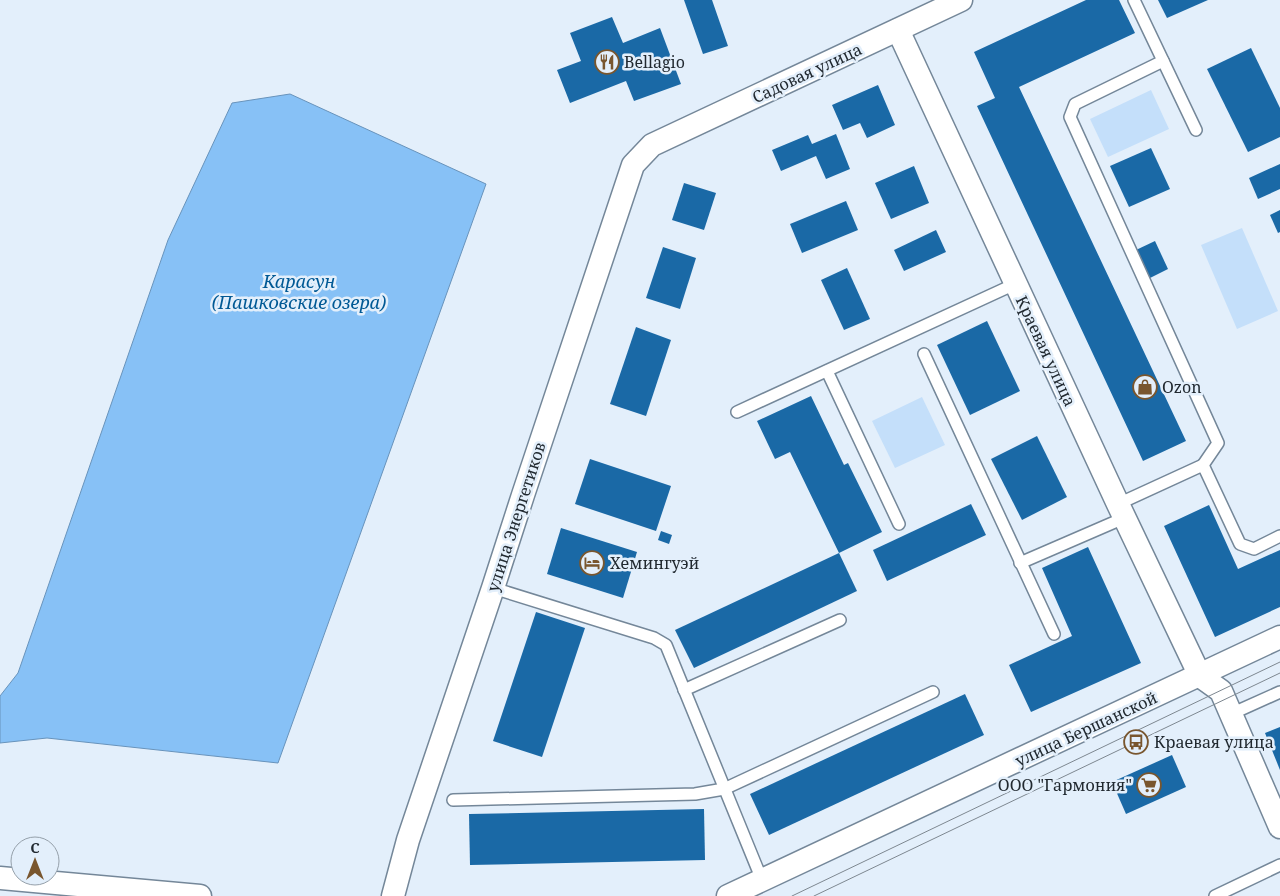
<svg xmlns="http://www.w3.org/2000/svg" width="1280" height="896" viewBox="0 0 1280 896" font-family="'Noto Serif',serif">
  <style>
    .green { fill: #c4dffa }
    .water { fill: #87c1f6; stroke: #6893bb }
    .building { fill: #1a69a6 }
    .lines { fill: none; stroke-linecap: round; stroke-linejoin: round }
    .service-casing { stroke: #748799; stroke-width: 14 }
    .minor-casing { stroke: #748799; stroke-width: 25 }
    .service { stroke: #fff; stroke-width: 11 }
    .minor { stroke: #fff; stroke-width: 22 }
    .tram { stroke: #7d8790; stroke-width: 1 }
    .labels { text-anchor: middle; dominant-baseline: central; stroke-width: 5; stroke-linejoin: round; paint-order: stroke }
    .poi-label { font-size: 16px; fill: #212930; stroke: #e3effb; text-anchor: start }
    .street-label { font-size: 16px; fill: #212930; stroke: #e3effb }
    .water-label { font-size: 18px; font-style: italic; fill: #005995; stroke: #e3effb }
  </style>
  <rect width="100%" height="100%" fill="#e3effb"/>
  <!-- green -->
  <g class="green">
    <path d="M1151 90 1169 129 1108 157 1090 119Z"/>
    <path d="M1242 228 1278 311 1237 329 1201 245Z"/>
    <path d="M922 397 945 445 895 468 872 421Z"/>
  </g>
  <!-- water -->
  <path class="water" d="M290 94 486 184 278 763 47 738 0 743V696L18 673 168 240 232 103Z"/>
  <!-- building -->
  <g class="building">
    <path d="M684 0H712L728 46 703 54Z"/>
    <path d="M1086 0H1119L1135 33 1019 87 1186 441 1143 461 977 106 995 98 974 52Z"/>
    <path d="M1158 0H1208L1167 18Z"/>
    <path d="M612 17 623 43 660 28 681 84 634 101 626 81 570 103 557 70 581 61 570 33Z"/>
    <path d="M1251 48 1280 108V137L1248 152 1207 69Z"/>
    <path d="M878 85 895 125 867 138 860 123 843 130 832 105Z"/>
    <path d="M836 134 850 169 826 179 816 156 781 171 772 150 808 135 812 144Z"/>
    <path d="M1151 148 1170 189 1129 207 1110 166Z"/>
    <path d="M1280 164V189L1258 199 1249 178Z"/>
    <path d="M914 166 929 203 891 219 875 183Z"/>
    <path d="M684 183 716 193 704 230 672 220Z"/>
    <path d="M846 201 858 230 802 253 790 224Z"/>
    <path d="M1280 210V232L1278 233 1270 215Z"/>
    <path d="M936 230 946 252 904 271 894 250Z"/>
    <path d="M1155 241 1168 269 1150 278 1136 250Z"/>
    <path d="M663 247 696 258 680 309 646 298Z"/>
    <path d="M847 268 870 319 844 330 821 280Z"/>
    <path d="M987 321 1020 391 970 415 937 345Z"/>
    <path d="M636 327 671 340 646 416 610 404Z"/>
    <path d="M811 396 844 465 848 463 882 532 839 553 790 452 775 459 757 421Z"/>
    <path d="M1037 436 1067 497 1022 520 991 459Z"/>
    <path d="M590 459 671 486 656 531 575 504Z"/>
    <path d="M971 504 986 535 887 581 873 550Z"/>
    <path d="M1209 505 1238 569 1280 550V607L1215 637 1164 526Z"/>
    <path d="M561 528 637 552 623 598 547 574Z"/>
    <path d="M661 531 672 535 669 544 658 540Z"/>
    <path d="M1088 547 1141 663 1031 712 1009 665 1072 636 1042 568Z"/>
    <path d="M839 553 857 591 694 668 675 630Z"/>
    <path d="M536 612 585 628 542 757 493 741Z"/>
    <path d="M965 694 984 735 769 835 750 794Z"/>
    <path d="M1280 727V770L1265 733Z"/>
    <path d="M1172 755 1186 787 1126 814 1112 782Z"/>
    <path d="M704 809 705 860 470 865 469 814Z"/>
  </g>
  <g class="lines">
    <!-- service casing -->
    <g class="service-casing">
      <g id="service">
        <path d="M1134 0 1196 130"/>
        <path d="M1163 61 1075 104 1070 117 1218 443 1203 465"/>
        <path d="M924 354 1054 634"/>
        <path d="M827 371 899 524"/>
        <path d="M737 412 1015 284"/>
        <path d="M1118 504 1203 465 1240 544 1254 549 1280 536"/>
        <path d="M1020 563 1124 518"/>
        <path d="M493 588 654 638 666 645 762 880"/>
        <path d="M684 690 840 620"/>
        <path d="M1231 714 1280 692"/>
        <path d="M453 800 695 794 724 789 933 692"/>
        <path d="M1215 896 1280 865"/>
      </g>
    </g>
    <!-- minor casing -->
    <g class="minor-casing">
      <g id="minor">
        <path d="M898 30 1118 504 1200 676 1221 691 1280 827"/>
        <path d="M0 878 200 896"/>
        <path d="M393 896 408 840 493 588 523 495 633 165 652 145 961 0"/>
        <path d="M728 896 1280 637"/>
      </g>
    </g>
    <!-- service -->
    <use href="#service" class="service"/>
    <!-- minor -->
    <use href="#minor" class="minor"/>
    <!-- tram -->
    <g class="tram">
      <path d="M792 896 1280 662"/>
      <path d="M814 896 1280 673"/>
    </g>
  </g>
  <!-- icons -->
  <defs>
    <g id="restaurant-ring" transform="scale(1.25)"><circle r="9.5" fill="#e3effb" stroke="#79562e" stroke-width="1.5"/><path d="M-5-6h1v4h1v-4h1v4h1v-4h1v5L-1.5 .5V6h-2V.5L-5-1ZM5-6V6H3V1.5H1.5Q1.5-4 5-6Z" fill="#79562e"/></g>
    <g id="shop-ring" transform="scale(1.25)"><circle r="9.5" fill="#e3effb" stroke="#79562e" stroke-width="1.5"/><path d="M-5-2.5h2.3a2.7 3.5 0 0 1 5.4 0H5L5.5 6h-11ZM-1.5-2.5h3a1.5 2.3 0 0 0-3 0Z" fill="#79562e"/></g>
    <g id="hotel-ring" transform="scale(1.25)"><circle r="9.5" fill="#e3effb" stroke="#79562e" stroke-width="1.5"/><path d="M-6-4.5h1.5V1H6V5H4.5V3h-9V5H-6ZM-4 0a1.8 1.8 0 1 1 3.6 0ZM.5 0V-2.5h3Q6-2.5 6 0Z" fill="#79562e"/></g>
    <g id="bus-ring" transform="scale(1.25)"><circle r="9.5" fill="#e3effb" stroke="#79562e" stroke-width="1.5"/><path d="M-5-6H5V4H4V6H2V4H-2V6H-4V4H-5ZM-3.5-4V0h7V-4ZM-3.5 1.2v1.5H-2V1.2ZM2 1.2v1.5H3.5V1.2Z" fill="#79562e"/></g>
    <g id="supermarket-ring" transform="scale(1.25)"><circle r="9.5" fill="#e3effb" stroke="#79562e" stroke-width="1.5"/><path d="M-6-5.5h2.5l.6 2H6L4.5 2H-2.5L-4.4-4H-6ZM-1.5 3.2a1.3 1.3 0 1 0 .1 0ZM3 3.2a1.3 1.3 0 1 0 .1 0Z" fill="#79562e"/></g>
  </defs>
  <g fill-rule="evenodd">
    <use href="#restaurant-ring" x="607" y="62"/>
    <use href="#shop-ring" x="1145" y="387"/>
    <use href="#hotel-ring" x="592" y="563"/>
    <use href="#bus-ring" x="1136" y="742"/>
    <use href="#supermarket-ring" x="1149" y="785"/>
  </g>
  <g class="labels">
    <!-- poi labels -->
    <g class="poi-label">
      <text x="624" y="62">Bellagio</text>
      <text x="1162" y="387">Ozon</text>
      <text x="610" y="563">Хемингуэй</text>
      <text x="1154" y="742">Краевая улица</text>
      <text x="1132" y="785" text-anchor="end">ООО "Гармония"</text>
    </g>
    <!-- street labels -->
    <g class="street-label">
      <text transform="translate(807 73) rotate(-25)">Садовая улица</text>
      <text transform="translate(1046 351) rotate(65)">Краевая улица</text>
      <text transform="translate(516 517) rotate(-72)">улица Энергетиков</text>
      <text transform="translate(1086 729) rotate(-25)">улица Бершанской</text>
    </g>
    <!-- water labels -->
    <g class="water-label">
      <text x="299" y="281">Карасун<tspan x="299" dy="21">(Пашковские озера)</tspan></text>
    </g>
  </g>
  <!-- north arrow -->
  <g transform="translate(35 861)"><circle r="24" fill="#e3effb" stroke="#95a0aa"/>
  <path d="M0-4L9 19L0 12L-9 19Z" fill="#79562e"/>
  <text y="-8" font-size="14" font-weight="bold" text-anchor="middle" fill="#212930">С</text>
  </g>
</svg>
